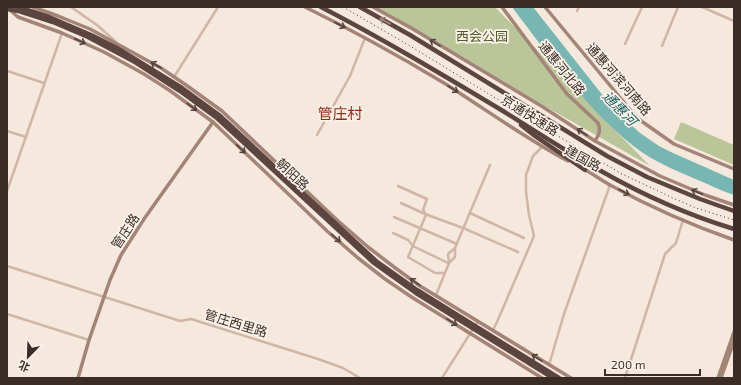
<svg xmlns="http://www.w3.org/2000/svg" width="741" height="385" viewBox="0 0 741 385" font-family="'Exo 2','Noto Sans SC',sans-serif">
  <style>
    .green { fill: #bac69a }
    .water { fill: #78b6b4 }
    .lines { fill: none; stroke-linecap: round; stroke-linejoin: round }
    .street { stroke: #cfb6a6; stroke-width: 2.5 }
    .secondary { stroke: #a38477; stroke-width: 3.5 }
    .highway { stroke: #5c453e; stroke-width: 4.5 }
    .rail { stroke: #3a2d28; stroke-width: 1; stroke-dasharray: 1 3; stroke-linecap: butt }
    .oneway { stroke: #9c8a83 }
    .oneway2 { stroke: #54433c }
    .labels { text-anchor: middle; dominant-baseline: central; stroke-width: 3.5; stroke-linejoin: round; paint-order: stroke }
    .park-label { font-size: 13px; fill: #4c5c29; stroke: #fcf2ea }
    .street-label { font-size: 13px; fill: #3a2d28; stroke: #fcf2ea }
    .water-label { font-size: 14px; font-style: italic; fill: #186161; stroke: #fcf2ea }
    .quarter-label { font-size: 15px; fill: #932c17; stroke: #fcf2ea }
  </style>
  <rect width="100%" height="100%" fill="#f5e8dc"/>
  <!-- green -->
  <g class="green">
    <path d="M371 7H495L650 166Z"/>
    <path d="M681 122 734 145V165L674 139Z"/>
  </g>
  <!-- water -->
  <path class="water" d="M512 7H533L608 102 619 114 640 133 659 146 673 153 734 180V195C722 191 710 185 698 180 679 172 660 164 643 153 590 115 551 58 512 7Z"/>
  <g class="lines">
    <!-- street -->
    <g class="street">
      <path d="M71 7 97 25 116 42"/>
      <path d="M702 7 734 21"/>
      <path d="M577 11 579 7"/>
      <path d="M625 44 642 7"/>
      <path d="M662 46 678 7"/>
      <path d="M734 70V69"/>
      <path d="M7 71 44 83"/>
      <path d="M174 77 218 7"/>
      <path d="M7 131 26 137"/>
      <path d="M317 135 350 76 365 38"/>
      <path d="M398 186 427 199 423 210 426 215 408 257 435 273H445"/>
      <path d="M7 191 62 33"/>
      <path d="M401 203 425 214 463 228 518 252"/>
      <path d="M470 213 524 238"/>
      <path d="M394 217 457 244"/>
      <path d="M393 233 408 240 413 246 448 263"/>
      <path d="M455 248 490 165"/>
      <path d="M7 266 180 321 191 319 318 359 343 368 360 378"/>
      <path d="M436 295 449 263 455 257V248L448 254 449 263"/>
      <path d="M7 314 89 340"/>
      <path d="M493 330 497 322 534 236 529 215 526 192V175L533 156 542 147"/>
      <path d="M549 365 564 314 610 185"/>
      <path d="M442 378 478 321"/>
      <path d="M625 378 665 254 676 243 683 220"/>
    </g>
    <!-- secondary -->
    <g class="secondary">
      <path d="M33 7 58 16 90 29 161 68 186 85 222 111 337 220 368 247 394 267 420 286 571 378"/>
      <path d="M305 7C352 30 399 56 444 83 485 109 525 138 568 161"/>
      <path d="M373 7 413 29 543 107 595 141 660 176 705 195 734 205"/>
      <path d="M502 7 567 94 598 123C601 130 599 135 595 141"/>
      <path d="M545 7 637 118 674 144 734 169"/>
      <path d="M10 10 18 17 62 33 104 52 144 74 169 90 213 122 327 231 358 258 385 279 413 298 542 378"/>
      <path d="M584 169C593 174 601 180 610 185 650 207 691 225 734 240"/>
      <path d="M78 378 89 340 110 280 121 255 144 219 213 122"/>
      <path d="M718 378 734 332"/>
      <path d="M721 378 734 341"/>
    </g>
    <!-- highway -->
    <g class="highway">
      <path d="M18 7 49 17 91 35 117 48 182 88 219 115 376 261 417 290 559 378"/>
      <path d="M321 7C383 39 443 75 503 111 535 131 567 152 601 171 643 195 688 215 734 229"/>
      <path d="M360 7 410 35 607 156 647 177 700 199 734 211"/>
      <path d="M7 9 19 11 53 22 88 37 135 62 180 91 217 118 374 263 416 293 553 378"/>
      <path d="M521 125 535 136 585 170"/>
    </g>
    <!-- rail -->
    <path class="rail" d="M343 7 405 43 558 136 622 174 673 198 696 208 734 220"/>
  </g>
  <!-- one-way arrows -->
  <defs><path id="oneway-shaft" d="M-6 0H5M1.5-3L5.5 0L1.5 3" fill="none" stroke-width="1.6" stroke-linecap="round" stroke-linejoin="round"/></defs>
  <use class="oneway" href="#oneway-shaft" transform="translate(385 21) rotate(-150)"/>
  <g class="oneway2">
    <use href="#oneway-shaft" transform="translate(340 25) rotate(27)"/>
    <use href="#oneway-shaft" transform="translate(80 41) rotate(24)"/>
    <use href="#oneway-shaft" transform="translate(435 43) rotate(-149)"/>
    <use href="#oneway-shaft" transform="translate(156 65) rotate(-150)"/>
    <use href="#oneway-shaft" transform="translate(453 89) rotate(32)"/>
    <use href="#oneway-shaft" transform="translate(192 107) rotate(37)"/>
    <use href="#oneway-shaft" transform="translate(582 132) rotate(-147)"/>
    <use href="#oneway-shaft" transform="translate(241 149) rotate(43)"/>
    <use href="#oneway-shaft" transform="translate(624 192) rotate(27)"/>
    <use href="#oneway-shaft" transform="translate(697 192) rotate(-157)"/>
    <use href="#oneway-shaft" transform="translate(336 238) rotate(41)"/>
    <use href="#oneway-shaft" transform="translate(415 282) rotate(-145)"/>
    <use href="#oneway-shaft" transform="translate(452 322) rotate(32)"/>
    <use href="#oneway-shaft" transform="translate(537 358) rotate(-148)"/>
  </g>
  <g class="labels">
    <!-- park labels -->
    <g class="park-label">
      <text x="482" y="36">西会公园</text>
    </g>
    <!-- street labels -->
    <g class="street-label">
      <text transform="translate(562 68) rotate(51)">通惠河北路</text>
      <text transform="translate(619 79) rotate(49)">通惠河滨河南路</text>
      <text transform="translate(530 115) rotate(32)">京通快速路</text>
      <text transform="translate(583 158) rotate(29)">建国路</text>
      <text transform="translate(293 174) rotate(43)">朝阳路</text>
      <text transform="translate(125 231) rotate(-57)">管庄路</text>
      <text transform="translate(236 323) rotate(17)">管庄西里路</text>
    </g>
    <!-- water labels -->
    <g class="water-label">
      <text transform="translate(620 108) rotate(46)">通惠河</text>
    </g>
    <!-- quarter labels -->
    <g class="quarter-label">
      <text x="340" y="113">管庄村</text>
    </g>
  </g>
  <!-- border -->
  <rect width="741" height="385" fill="none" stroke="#3a2d28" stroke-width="16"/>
  <!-- north arrow -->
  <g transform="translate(28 357) rotate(203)" stroke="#fcf2ea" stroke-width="3" paint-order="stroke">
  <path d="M0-3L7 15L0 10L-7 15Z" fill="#3a2d28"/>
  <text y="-6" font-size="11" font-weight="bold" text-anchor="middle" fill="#3a2d28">北</text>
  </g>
  <!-- scale -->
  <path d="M605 369v6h95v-6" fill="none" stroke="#3a2d28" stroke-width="2"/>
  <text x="611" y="369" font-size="12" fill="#3a2d28" stroke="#fcf2ea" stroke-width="3" paint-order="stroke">200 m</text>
</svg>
